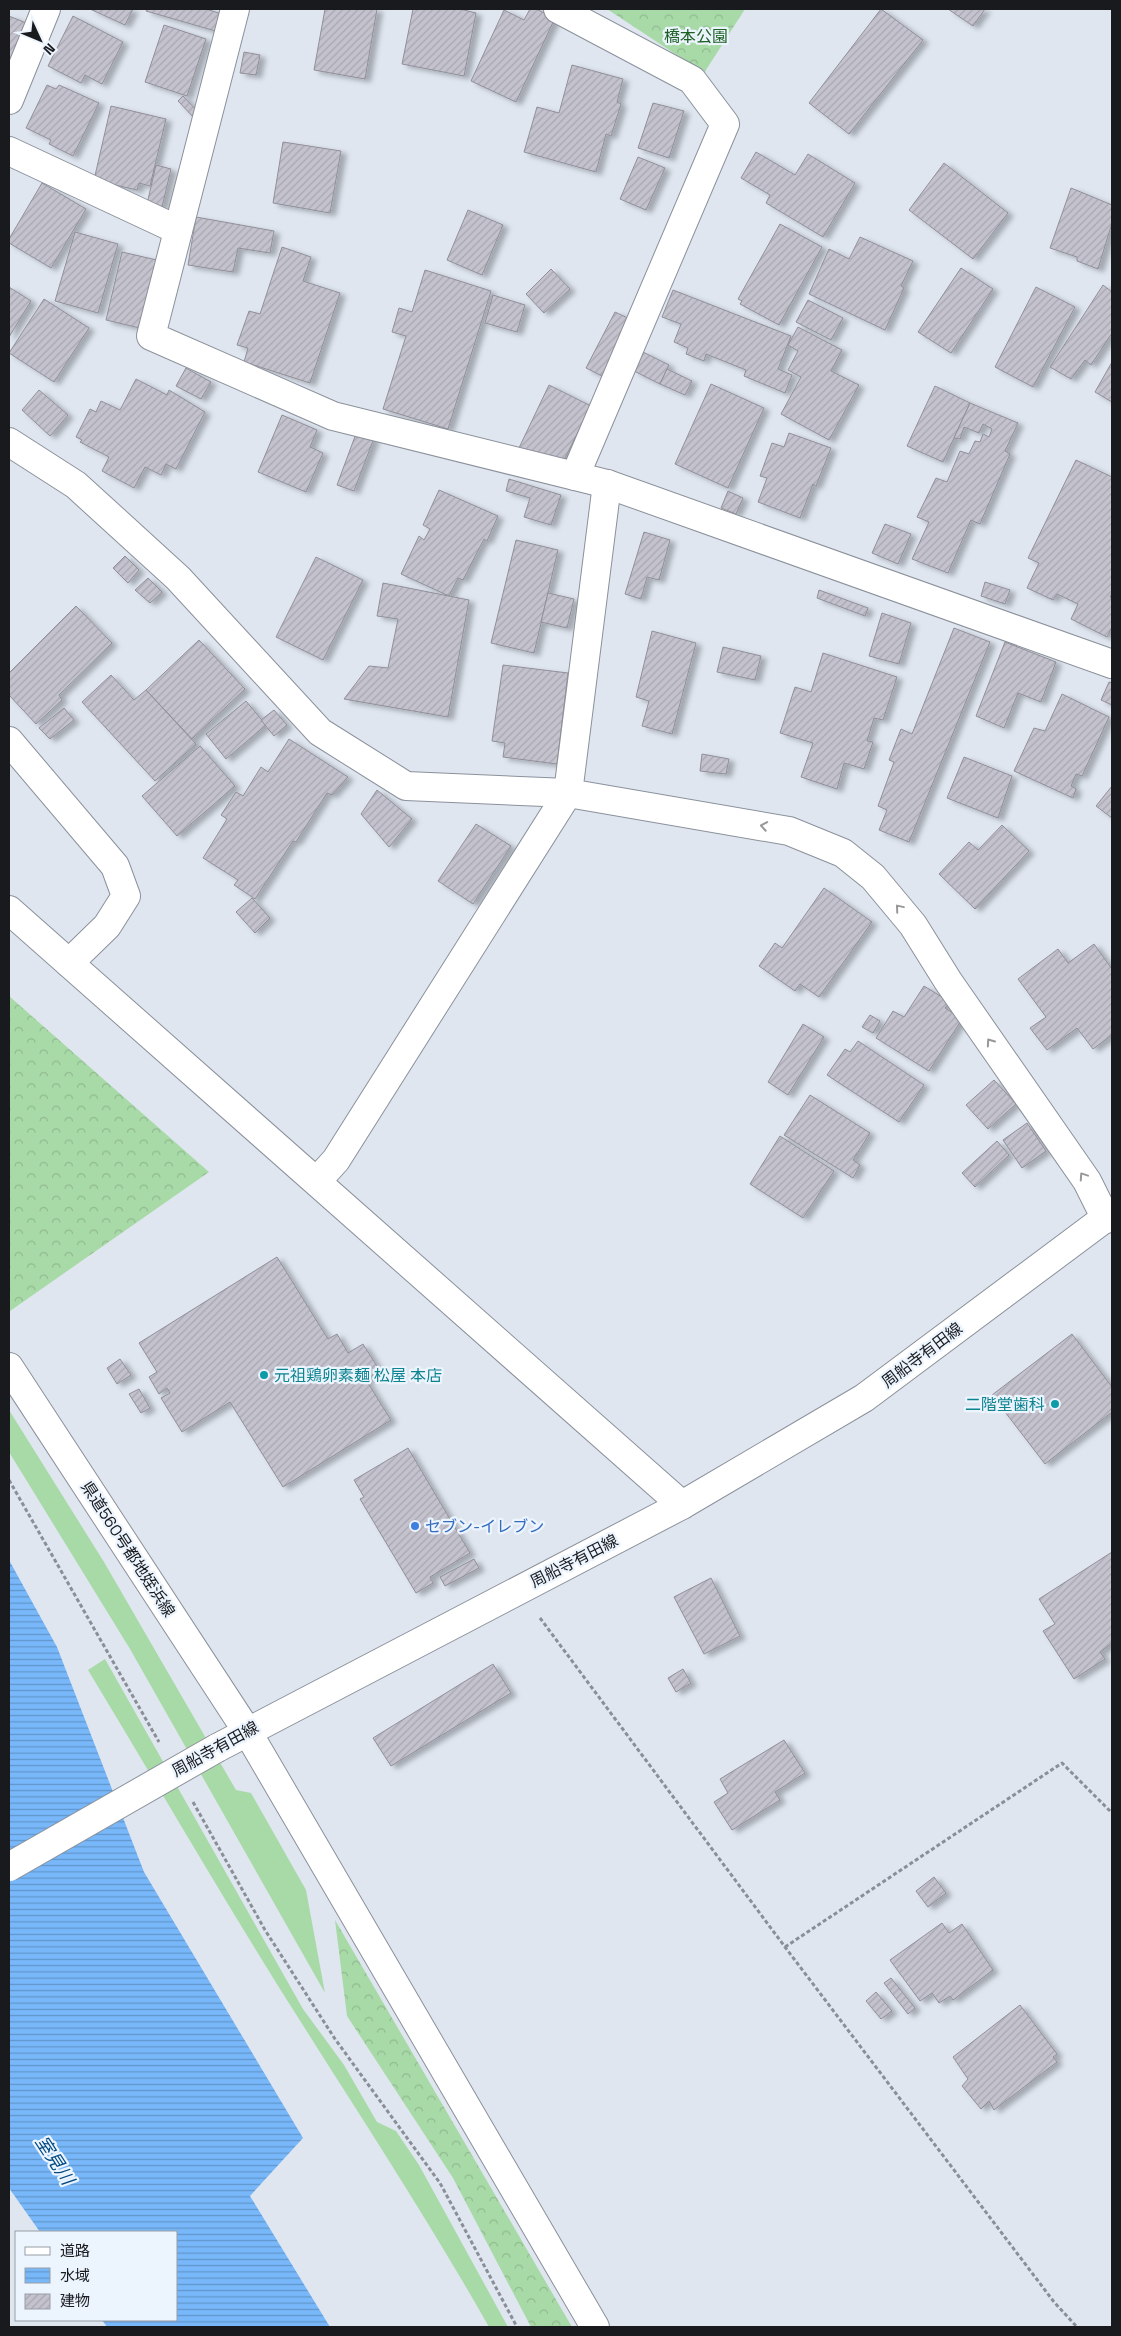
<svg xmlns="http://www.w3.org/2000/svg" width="1121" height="2336" viewBox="0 0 1121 2336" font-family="'Space Grotesk','Noto Sans JP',sans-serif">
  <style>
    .grass { fill: #a8daa7 }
    .forest { fill: url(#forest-crowns) }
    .water { fill: url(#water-rules) }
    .building { fill: url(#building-hatch); stroke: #908f99; filter: url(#shadow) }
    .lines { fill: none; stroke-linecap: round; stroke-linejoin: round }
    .minor-casing { stroke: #8b919b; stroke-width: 30 }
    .major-casing { stroke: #8b919b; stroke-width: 30 }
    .path { stroke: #8a8f97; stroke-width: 3; stroke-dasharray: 4 2.5; stroke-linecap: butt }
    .minor { stroke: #fff; stroke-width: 28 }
    .major { stroke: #fff; stroke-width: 28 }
    .major-bridge-casing { stroke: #8b919b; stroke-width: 30; stroke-linecap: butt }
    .major-bridge { stroke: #fff; stroke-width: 28 }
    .oneway { stroke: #97989a }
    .culture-dot { fill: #0f9aa8; stroke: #ecf4fe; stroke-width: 2 }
    .shop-dot { fill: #3f7fe0; stroke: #ecf4fe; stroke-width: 2 }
    .labels { text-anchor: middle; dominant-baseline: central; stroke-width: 4.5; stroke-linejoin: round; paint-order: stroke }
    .park-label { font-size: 16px; fill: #1e6123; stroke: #ecf4fe }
    .street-label { font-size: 16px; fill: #181a1e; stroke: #ecf4fe }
    .culture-label { font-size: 16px; fill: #0d838f; stroke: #ecf4fe; text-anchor: start }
    .shop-label { font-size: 16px; fill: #366cbe; stroke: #ecf4fe; text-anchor: start }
    .water-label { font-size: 18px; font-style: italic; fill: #004a84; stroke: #ecf4fe }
  </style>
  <defs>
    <pattern id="forest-crowns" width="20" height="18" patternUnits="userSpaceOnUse" patternTransform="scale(1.25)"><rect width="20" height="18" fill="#a8daa7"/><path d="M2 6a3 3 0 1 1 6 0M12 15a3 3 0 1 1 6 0" fill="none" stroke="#90ba8f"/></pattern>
    <pattern id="water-rules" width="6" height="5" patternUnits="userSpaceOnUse" patternTransform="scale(1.25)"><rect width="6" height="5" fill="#78b8fa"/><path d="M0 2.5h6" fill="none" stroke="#6195ca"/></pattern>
    <pattern id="building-hatch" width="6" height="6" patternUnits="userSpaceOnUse" patternTransform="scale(1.25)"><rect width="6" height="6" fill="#c4c2cd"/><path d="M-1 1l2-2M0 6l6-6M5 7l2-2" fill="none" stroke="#a8a6b0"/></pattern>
    <filter id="shadow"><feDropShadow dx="5.5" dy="3" stdDeviation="2.5" flood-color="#0004"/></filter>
  </defs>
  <rect width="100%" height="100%" fill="#dfe6f0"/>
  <!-- grass -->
  <g class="grass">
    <path d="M9 1410 104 1562 236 1790 251 1793 306 1890 325 1993 130 1649 9 1452Z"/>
    <path d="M105 1659 303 2009 344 2065 377 2122 396 2131 419 2165 508 2327H489C415 2196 330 2071 251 1942 196 1852 143 1761 88 1670Z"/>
  </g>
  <!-- forest -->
  <g class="forest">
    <path d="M607 9H745L704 73Z"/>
    <path d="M9 996 209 1172 10 1311 9 1309Z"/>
    <path d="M335 1920 572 2327H531L453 2178 347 2016Z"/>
  </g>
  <!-- water -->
  <path class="water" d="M9 1560 57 1647 144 1872 303 2138 250 2196 330 2327H107L102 2320H176V2232H40L9 2188Z"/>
  <!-- building -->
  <g class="building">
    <path d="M90 9H133L125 25Z"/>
    <path d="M147 9H206L225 15 219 32 146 11Z"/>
    <path d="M325 9H377L365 79 314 70Z"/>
    <path d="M413 9H460L476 13 464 76 402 64Z"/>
    <path d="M530 9H536L555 18 516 102 471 81 504 10 524 20Z"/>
    <path d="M881 9 923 40 849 134 809 103Z"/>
    <path d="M948 9H985L973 26Z"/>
    <path d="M9 16 31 25 9 85Z"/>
    <path d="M73 16 123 42 102 84 85 75 81 83 48 66Z"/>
    <path d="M164 25 206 39 187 96 145 82Z"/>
    <path d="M244 52 260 55 256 75 240 73Z"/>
    <path d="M572 65 623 79 617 102 621 104 611 136 606 134 596 172 524 152 537 107 559 113Z"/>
    <path d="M47 85 56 89 59 85 99 103 73 156 49 144 51 140 26 128Z"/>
    <path d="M183 96 200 114 195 119 178 101Z"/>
    <path d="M653 103 684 111 669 158 638 148Z"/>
    <path d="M111 106 166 119 150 186 139 183 137 190 94 180Z"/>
    <path d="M283 142 341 151 330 213 273 203Z"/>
    <path d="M756 152 795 175 808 154 855 183 823 237 766 203 770 195 741 178Z"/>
    <path d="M638 157 665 168 646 210 620 199Z"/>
    <path d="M944 163 1008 213 973 259 909 210Z"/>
    <path d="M156 165 171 169 162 207 147 204Z"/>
    <path d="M42 183 86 209 51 268 9 243V239Z"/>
    <path d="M1071 188 1112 205V223L1098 269 1077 261V257L1050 248Z"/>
    <path d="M468 210 503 225 482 275 447 260Z"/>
    <path d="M196 217 274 231 270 253 238 248 233 272 188 265Z"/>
    <path d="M780 224 822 247 779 325 740 304 742 301 738 299Z"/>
    <path d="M75 232 118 244 98 313 55 301Z"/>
    <path d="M860 237 913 261 901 286 904 288 885 330 809 294 829 249 849 259Z"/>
    <path d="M282 247 311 257 303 281 340 293 310 383 244 362 248 348 237 345 249 311 260 314Z"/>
    <path d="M122 252 161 261 144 329 106 320Z"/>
    <path d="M961 268 993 289 951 353 918 332Z"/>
    <path d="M551 269 570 289 544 313 526 294Z"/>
    <path d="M425 270 491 291 448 429 383 409 406 336 392 332 399 308 412 312Z"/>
    <path d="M1103 285 1112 292V333L1091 365 1085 360 1071 379 1050 367Z"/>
    <path d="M9 287 31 301 9 337Z"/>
    <path d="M1036 287 1075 307 1033 387 995 367Z"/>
    <path d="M673 290 791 336 778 369 792 375 785 393 744 376 746 370 706 354 704 361 686 354 688 348 674 342 681 324 662 317Z"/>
    <path d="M493 295 525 305 517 332 485 323Z"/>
    <path d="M44 299 89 328 54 382 9 353Z"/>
    <path d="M808 300 843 318 831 340 796 322Z"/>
    <path d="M615 312 634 321 606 378 586 368Z"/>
    <path d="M798 327 842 350 831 371 859 385 829 440 781 414 801 377 788 370 798 351 788 345Z"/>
    <path d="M643 352 669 365 660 384 634 371Z"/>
    <path d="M1112 362V402L1095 392Z"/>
    <path d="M186 368 211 382 201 399 176 386Z"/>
    <path d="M667 369 692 381 685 395 660 384Z"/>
    <path d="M136 379 167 395 169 390 205 412 176 469 166 464 161 475 145 467 134 488 102 471 109 457 80 442 82 440 76 437 90 409 96 412 101 401 120 410Z"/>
    <path d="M711 384 764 408 728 488 675 464Z"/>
    <path d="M549 385 591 406 559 470 518 450Z"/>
    <path d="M935 386 970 403 943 462 907 446Z"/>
    <path d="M39 390 68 415 50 436 22 410Z"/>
    <path d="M970 403 1018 423 1005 451 1010 454 980 524 971 520 948 573 912 559 929 522 917 517 936 478 947 482 960 451 969 454 975 441 980 442 983 434 989 437 992 429 983 424 979 433 964 427 960 439 954 438Z"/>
    <path d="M282 415 317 430 310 447 323 453 306 492 258 472Z"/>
    <path d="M357 431 374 438 354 491 337 485Z"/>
    <path d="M789 433 831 448 816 486 813 484 800 518 758 502 767 478 760 476 772 443 784 447Z"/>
    <path d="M1076 460 1112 477V593L1110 597 1112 598V627L1107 637 1071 619 1078 604 1057 594 1053 600 1027 588 1039 563 1028 558Z"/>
    <path d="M509 479 561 495 551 525 524 517 530 498 506 491Z"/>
    <path d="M439 490 498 516 487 541 484 539 463 580 458 578 449 596 401 574 419 536 424 540 430 529 423 525Z"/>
    <path d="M728 491 743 498 736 514 721 508Z"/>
    <path d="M885 524 911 534 898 564 872 553Z"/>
    <path d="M644 532 670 540 659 580 647 577 641 599 625 594Z"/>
    <path d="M516 540 558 550 534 653 491 643Z"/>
    <path d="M125 556 139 570 128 583 113 568Z"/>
    <path d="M316 557 363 580 323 660 276 637Z"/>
    <path d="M148 578 162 592 150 603 135 590Z"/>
    <path d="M985 582 1010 590 1005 604 981 596Z"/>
    <path d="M383 583 469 600 448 717 344 699 369 666 388 668 398 619 377 616Z"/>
    <path d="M819 590 868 608 865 616 817 598Z"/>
    <path d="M548 593 574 599 567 628 541 622Z"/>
    <path d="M76 606 112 643 59 695 62 700 36 724 9 695V673Z"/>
    <path d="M882 613 911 623 899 664 869 656Z"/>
    <path d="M954 628 990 642 909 842 879 830 887 810 878 806 894 762 889 760 901 729 912 734Z"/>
    <path d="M652 631 696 643 672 734 642 726 649 701 636 697Z"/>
    <path d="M199 640 245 689 192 739 146 690Z"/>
    <path d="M1005 642 1056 662 1041 702 1018 693 1004 728 976 716Z"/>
    <path d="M723 647 761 656 755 680 717 672Z"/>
    <path d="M823 653 897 677 883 720 874 718 867 741 873 742 864 769 844 763 837 789 801 777 813 743 780 733 795 687 811 692Z"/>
    <path d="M503 665 568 673 557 764 503 757 505 743 492 741Z"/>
    <path d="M111 675 134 700 146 690 196 744 155 781 82 702Z"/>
    <path d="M1109 682 1112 683V705L1101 700Z"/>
    <path d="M1062 694 1109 717 1082 776 1076 774 1071 786 1076 789 1073 798 1014 771 1034 728 1045 731Z"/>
    <path d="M246 701 266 725 226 759 206 734Z"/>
    <path d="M64 708 74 720 50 739 39 728Z"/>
    <path d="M274 710 287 725 274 736 261 720Z"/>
    <path d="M289 739 348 777 332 795 327 793 296 842 293 841 255 899 234 885 238 880 203 858 227 819 221 815 236 792 243 796 261 767 268 772Z"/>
    <path d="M200 746 235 786 177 836 142 796Z"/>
    <path d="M702 754 729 759 726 774 700 771Z"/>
    <path d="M964 757 1012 776 998 818 947 798Z"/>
    <path d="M1112 786V818L1096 806Z"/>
    <path d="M377 790 412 819 389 847 361 814Z"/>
    <path d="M476 824 511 846 473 904 438 881Z"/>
    <path d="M1002 825 1029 851 975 909 939 874 969 842 978 850Z"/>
    <path d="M824 888 872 922 819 997 800 984 795 991 759 966 775 943 782 948Z"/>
    <path d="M252 898 270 918 255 933 236 912Z"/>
    <path d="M1094 944 1112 969V1035L1093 1049 1077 1028 1047 1050 1030 1028 1046 1017 1018 979 1058 949 1068 963Z"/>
    <path d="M924 986 950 1002 945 1008 962 1019 929 1071 876 1038 893 1011 904 1017Z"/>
    <path d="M870 1015 880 1021 873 1033 862 1027Z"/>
    <path d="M803 1024 824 1037 788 1095 768 1082Z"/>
    <path d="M858 1041 924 1085 899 1122 827 1075 845 1049 850 1052Z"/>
    <path d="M994 1080 1016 1104 988 1129 966 1105Z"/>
    <path d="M810 1095 870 1133 853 1160 860 1165 853 1178 784 1135Z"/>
    <path d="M1027 1123 1046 1151 1022 1168 1003 1140Z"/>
    <path d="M780 1136 834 1171 803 1218 750 1184Z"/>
    <path d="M997 1141 1009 1155 975 1187 962 1173Z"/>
    <path d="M277 1257 328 1339 337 1334 348 1353 363 1344 380 1371 366 1380 391 1420 283 1487 230 1402 182 1432 161 1398 170 1393 167 1388 159 1394 149 1377 157 1372 139 1343Z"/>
    <path d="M1072 1334 1112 1387V1412L1045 1464 992 1395Z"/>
    <path d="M120 1359 131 1375 117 1384 107 1368Z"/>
    <path d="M139 1389 150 1408 141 1413 129 1394Z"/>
    <path d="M408 1448 470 1553 430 1577 433 1583 416 1593 360 1499 364 1497 354 1480Z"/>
    <path d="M1112 1552V1643L1100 1652 1105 1659 1074 1679 1043 1631 1055 1624 1039 1599Z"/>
    <path d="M474 1559 479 1568 445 1586 440 1577Z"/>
    <path d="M711 1578 740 1636 704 1654 674 1597Z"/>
    <path d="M493 1664 511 1693 391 1766 373 1738Z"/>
    <path d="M683 1669 691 1683 676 1692 668 1678Z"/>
    <path d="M784 1740 805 1773 775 1792 780 1800 732 1830 714 1802 728 1793 720 1779Z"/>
    <path d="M934 1877 946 1893 928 1907 916 1891Z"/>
    <path d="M942 1923 949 1933 962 1924 993 1970 953 2000 950 1996 939 2003 932 1993 920 2001 890 1960Z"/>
    <path d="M891 1978 915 2008 908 2014 884 1983Z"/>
    <path d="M876 1992 892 2011 881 2019 866 2001Z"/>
    <path d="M1020 2005 1057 2054 1053 2057 1057 2062 994 2110 989 2101 981 2109 962 2086 968 2079 953 2057Z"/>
  </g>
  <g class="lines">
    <!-- minor casing -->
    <g class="minor-casing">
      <g id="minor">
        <path d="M235 9 151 336 333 416 607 484 1112 664"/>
        <path d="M558 9 692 80 725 124 575 476"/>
        <path d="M9 100 46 9"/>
        <path d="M9 151 178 230"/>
        <path d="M9 442 76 485 178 578 320 732 406 786 568 793 789 831 843 853 873 877 913 925 948 981 1087 1181 1106 1219"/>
        <path d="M9 741 115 866 126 896 107 926 69 963"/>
        <path d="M9 910 682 1505"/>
        <path d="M317 1181 336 1160 568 793 607 484"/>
        <path d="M9 1367 247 1731 595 2327"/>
      </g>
    </g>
    <!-- major casing -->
    <g class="major-casing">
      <path id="major" d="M217 1748 682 1505 864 1398 1112 1213"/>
    </g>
    <!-- path -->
    <g class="path">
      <path d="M9 1480 159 1742"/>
      <path d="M540 1618 785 1947 1054 2302 1077 2327"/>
      <path d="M193 1802 265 1930 335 2039 440 2183 517 2327"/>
      <path d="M785 1947 1062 1763 1112 1813"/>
    </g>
    <!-- minor -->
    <use href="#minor" class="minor"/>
    <!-- major -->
    <use href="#major" class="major"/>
    <!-- major-bridge casing -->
    <g class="major-bridge-casing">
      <path id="major-bridge" d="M9 1867 217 1748"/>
    </g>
    <!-- major-bridge -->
    <use href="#major-bridge" class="major-bridge"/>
  </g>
  <!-- one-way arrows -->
  <defs><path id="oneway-chevron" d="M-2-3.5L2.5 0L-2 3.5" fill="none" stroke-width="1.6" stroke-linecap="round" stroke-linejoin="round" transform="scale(1.25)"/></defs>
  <g class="oneway">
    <use href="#oneway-chevron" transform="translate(764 826) rotate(-170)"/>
    <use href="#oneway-chevron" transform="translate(899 908) rotate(-130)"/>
    <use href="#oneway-chevron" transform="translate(990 1042) rotate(-125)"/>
    <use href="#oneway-chevron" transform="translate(1083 1176) rotate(-124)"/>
  </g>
  <!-- markers -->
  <g class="culture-dot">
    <circle cx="264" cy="1375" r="5"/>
    <circle cx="1055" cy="1404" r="5"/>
  </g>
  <circle class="shop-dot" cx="415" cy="1526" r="5"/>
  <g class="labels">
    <!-- park labels -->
    <g class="park-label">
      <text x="696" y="36">橋本公園</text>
    </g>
    <!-- street labels -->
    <g class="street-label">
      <text transform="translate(922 1355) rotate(-37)">周船寺有田線</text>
      <text transform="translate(128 1549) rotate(57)">県道560号都地姪浜線</text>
      <text transform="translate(574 1561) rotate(-27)">周船寺有田線</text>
      <text transform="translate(215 1749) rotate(-29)">周船寺有田線</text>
    </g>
    <!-- culture labels -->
    <g class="culture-label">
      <text x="274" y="1375">元祖鶏卵素麺 松屋 本店</text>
      <text x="1045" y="1404" text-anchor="end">二階堂歯科</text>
    </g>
    <!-- shop labels -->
    <g class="shop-label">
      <text x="425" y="1526">セブン-イレブン</text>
    </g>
    <!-- water labels -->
    <g class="water-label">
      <text transform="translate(55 2160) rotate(57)">室見川</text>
    </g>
  </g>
  <!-- border -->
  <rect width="1121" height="2336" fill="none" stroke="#181a1e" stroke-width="20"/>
  <!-- legend -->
  <rect x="15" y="2231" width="162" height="90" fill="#ecf4fe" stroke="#979da4"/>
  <rect x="25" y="2247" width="25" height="8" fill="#ffffff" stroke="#979da4"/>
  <text x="60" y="2256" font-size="15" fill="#181a1e">道路</text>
  <rect x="25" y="2268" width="25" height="15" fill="url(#water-rules)" stroke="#979da4"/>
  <text x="60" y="2281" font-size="15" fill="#181a1e">水域</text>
  <rect x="25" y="2294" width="25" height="15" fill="url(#building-hatch)" stroke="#979da4"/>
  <text x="60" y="2306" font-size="15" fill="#181a1e">建物</text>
  <!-- north arrow -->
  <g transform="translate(40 40) rotate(134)" stroke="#ecf4fe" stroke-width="4" paint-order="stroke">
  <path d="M0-4L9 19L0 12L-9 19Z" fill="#181a1e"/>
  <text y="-8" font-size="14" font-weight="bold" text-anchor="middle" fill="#181a1e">N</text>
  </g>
</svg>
